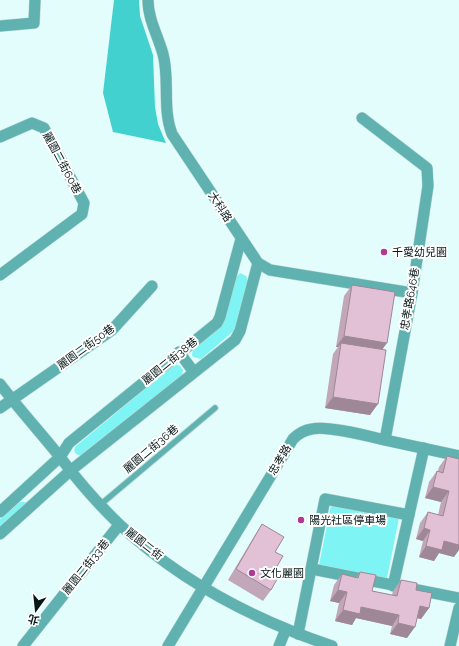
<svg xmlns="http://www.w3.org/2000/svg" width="459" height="646" viewBox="0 0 459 646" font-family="Raleway,'Noto Sans TC',sans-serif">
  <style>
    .green { fill: #7ef5f4 }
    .forest { fill: #43d1d0 }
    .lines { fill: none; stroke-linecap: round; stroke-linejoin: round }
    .service-casing { stroke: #bfd8d7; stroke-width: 7 }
    .minor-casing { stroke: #bfd8d7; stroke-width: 12 }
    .tertiary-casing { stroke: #bfd8d7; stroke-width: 12 }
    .service { stroke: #60b2b1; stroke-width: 5.5 }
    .minor { stroke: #60b2b1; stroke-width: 11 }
    .tertiary { stroke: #60b2b1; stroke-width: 11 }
    .wall { fill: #c2a6b9 }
    .shaded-wall { fill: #9e8796 }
    .building { fill: #e2c1d7; stroke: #9e8796 }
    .poi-dot { fill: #ae3a93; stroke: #fff; stroke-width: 1.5 }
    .labels { text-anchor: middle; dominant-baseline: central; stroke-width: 4; stroke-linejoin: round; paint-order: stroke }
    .street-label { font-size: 11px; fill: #061717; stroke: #fff }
    .poi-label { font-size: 11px; fill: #061717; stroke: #fff; text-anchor: start }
  </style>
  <rect width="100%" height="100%" fill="#e2fdfc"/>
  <!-- green -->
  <g class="green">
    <path d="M240 273 246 276 249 282 237 328 201 359 193 357 192 355 193 348 216 330 235 278Z"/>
    <path d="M175 364 180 366 183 370 182 376 82 456 76 454 74 450 76 446Z"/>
    <path d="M20 502H26L23 507 0 526V519Z"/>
    <path d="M331 505 399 518 387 578 319 565Z"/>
  </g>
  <!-- forest -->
  <path class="forest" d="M114 0H139L140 16 153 55 155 107 158 124 166 143 113 132 103 93Z"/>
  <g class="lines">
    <!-- service casing -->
    <g class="service-casing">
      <path id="service" d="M100 505 215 408"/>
    </g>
    <!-- minor casing -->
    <g class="minor-casing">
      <g id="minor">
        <path d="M0 26 34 23 35 0"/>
        <path d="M362 118 427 168 428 186 412 293"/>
        <path d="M0 137 32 123 44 128 84 203 82 214 0 275"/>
        <path d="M179 352 193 371"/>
        <path d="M0 384C19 409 40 432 60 457 78 481 98 504 120 525 180 581 255 620 332 646"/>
        <path d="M0 408 112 330 152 286"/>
        <path d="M0 512 60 457 69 443 217 323 220 317 241 239"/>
        <path d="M0 534 70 471 235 340 240 331 258 263"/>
        <path d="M312 569 459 598"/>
        <path d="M393 586 424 448"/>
        <path d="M298 634 325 499 409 515"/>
        <path d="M23 646 119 525"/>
        <path d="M168 646 293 439C298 434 304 430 312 429 326 425 368 436 385 440"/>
        <path d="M279 646 286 629"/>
        <path d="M450 646 459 608"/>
      </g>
    </g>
    <!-- tertiary casing -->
    <g class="tertiary-casing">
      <path id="tertiary" d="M148 0C148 19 158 36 163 54 170 80 162 108 172 134L258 263 270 270 412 293 385 440 459 456"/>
    </g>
    <!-- service -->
    <use href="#service" class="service"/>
    <!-- minor -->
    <use href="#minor" class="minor"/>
    <!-- tertiary -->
    <use href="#tertiary" class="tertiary"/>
  </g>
  <!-- wall -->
  <g class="wall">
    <path d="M352 285 382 349 370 415 325 408 333 354 338 347H336L344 296Z"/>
    <path d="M447 456 454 557 439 553 434 561 419 557 423 541 416 539 420 523 428 512 438 515 441 502 425 498 429 482 437 471H438L439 467Z"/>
    <path d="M262 524 275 552 276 568 271 590 263 601 228 580 255 535Z"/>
    <path d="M360 572 372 591 392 595 393 591 401 580 416 590 429 608 421 619 417 618 407 638 390 634 392 626 356 618 352 625 335 621 339 603 330 601 334 585 342 574 356 578Z"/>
  </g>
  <!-- shaded-wall -->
  <g class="shaded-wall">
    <path d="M344 336 387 343 379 354 341 343 338 347H336Z"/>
    <path d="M333 397 378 404 370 415 325 408Z"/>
    <path d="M433 487 449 491 441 502 425 498Z"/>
    <path d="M424 528 430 530 423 541 416 539Z"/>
    <path d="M444 541 459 545V550L454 557 439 553 434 561 419 557 426 546Z"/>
    <path d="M338 590 347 592 339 603 330 601Z"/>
    <path d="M420 606 429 608 421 619 412 617Z"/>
    <path d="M361 607 399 615 392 626 356 618 352 625 335 621 343 610Z"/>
    <path d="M398 623 415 627 407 638 390 634Z"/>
  </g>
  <!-- building -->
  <g class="building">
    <path d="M352 285 395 292 387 343 344 336Z"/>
    <path d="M341 343 386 350 378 404 333 397Z"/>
    <path d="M447 456 459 459V545L444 541 442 550 426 546 430 530 424 528 428 512 443 516 449 491 433 487 437 471 443 473Z"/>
    <path d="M262 524 284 537 275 552 283 556 276 568 281 572 271 590 236 569Z"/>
    <path d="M360 572 376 575 372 591 397 596 401 580 417 583 416 590 432 593 429 608 420 606 415 627 398 623 399 615 361 607 360 614 343 610 347 592 338 590 342 574 358 578Z"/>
  </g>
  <!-- markers -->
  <g class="poi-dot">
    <circle cx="384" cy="252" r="4"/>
    <circle cx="301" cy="520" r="4"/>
    <circle cx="252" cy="573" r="4"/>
  </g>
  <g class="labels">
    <!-- street labels -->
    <g class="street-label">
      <text transform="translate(62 163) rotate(62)">麗園二街60巷</text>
      <text transform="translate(220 207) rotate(57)">大科路</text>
      <text transform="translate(410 299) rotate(-80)">忠孝路646巷</text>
      <text transform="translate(86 347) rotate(-36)">麗園二街50巷</text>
      <text transform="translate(170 361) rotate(-39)">麗園二街38巷</text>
      <text transform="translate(151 449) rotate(-40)">麗園二街36巷</text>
      <text transform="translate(280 460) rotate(-59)">忠孝路</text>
      <text transform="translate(144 544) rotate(38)">麗園二街</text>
      <text transform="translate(86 567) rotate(-51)">麗園二街33巷</text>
    </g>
    <!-- poi labels -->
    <g class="poi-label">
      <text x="392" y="252">千愛幼兒園</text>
      <text x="309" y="520">陽光社區停車場</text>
      <text x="260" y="573">文化麗園</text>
    </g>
  </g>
  <!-- north arrow -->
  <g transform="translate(36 610) rotate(195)" stroke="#ffffff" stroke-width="3" paint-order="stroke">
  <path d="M0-3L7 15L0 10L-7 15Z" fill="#061717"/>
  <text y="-6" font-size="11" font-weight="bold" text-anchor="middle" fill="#061717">北</text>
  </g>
</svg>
